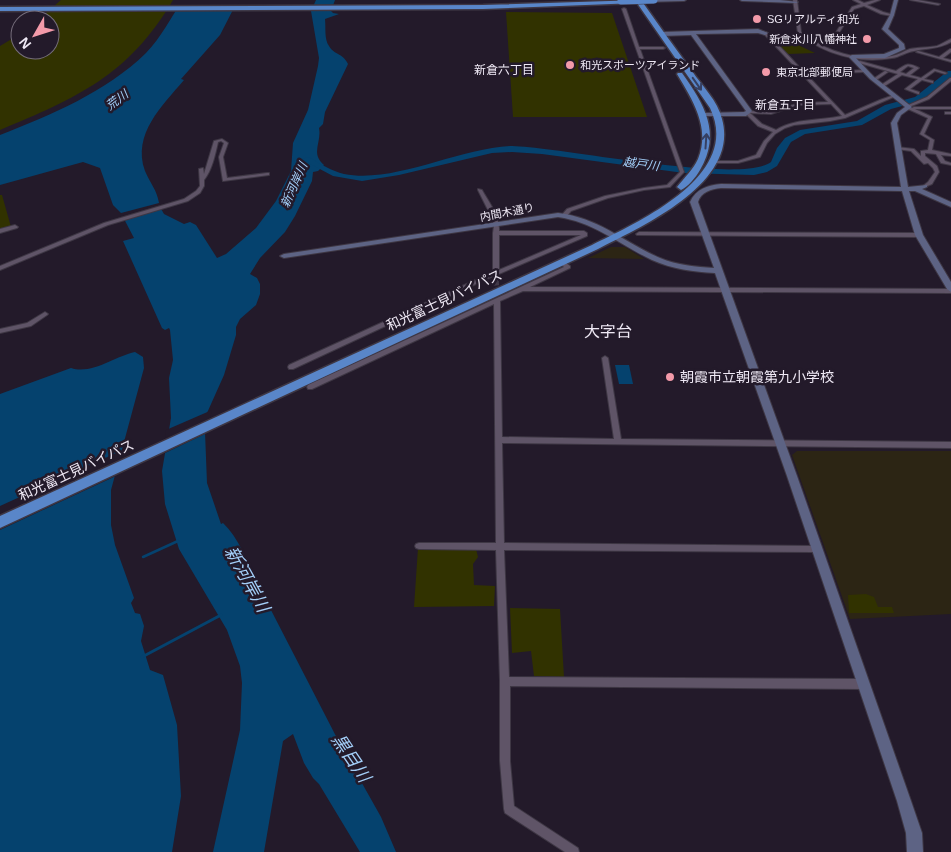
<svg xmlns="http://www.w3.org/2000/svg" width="951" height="852" viewBox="0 0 951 852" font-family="Helvetica,'Noto Sans JP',sans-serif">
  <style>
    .commercial { fill: #2c2514 }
    .green { fill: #313200 }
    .water { fill: #05426e }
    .pier { fill: #231a2a }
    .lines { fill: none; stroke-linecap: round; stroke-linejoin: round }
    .stream-far1 { stroke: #05426e; stroke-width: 2.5 }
    .stream { stroke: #05426e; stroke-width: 3 }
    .river { fill: #05426e; fill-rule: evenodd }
    .street-tunnel { stroke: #423948; stroke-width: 5.5; stroke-dasharray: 5.5 3; stroke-linecap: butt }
    .street-casing { stroke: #3e3744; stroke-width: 2 }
    .secondary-casing { stroke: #3e3744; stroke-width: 2 }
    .highway-casing { stroke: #3e3744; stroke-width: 3 }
    .street { fill: #5f5467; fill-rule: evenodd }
    .secondary { fill: #5d6384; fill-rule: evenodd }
    .highway { fill: #5986c9; fill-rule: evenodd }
    .highway-bridge-casing { stroke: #3e3744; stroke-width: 8; stroke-linecap: butt }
    .highway-bridge { stroke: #5986c9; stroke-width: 7 }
    .oneway { stroke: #364062 }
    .poi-dot { fill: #f39aa9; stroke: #231a2a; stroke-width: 2 }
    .labels { text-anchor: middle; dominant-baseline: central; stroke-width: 5; stroke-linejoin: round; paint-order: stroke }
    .far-poi-label { font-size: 11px; fill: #efe9f5; stroke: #231a2a; text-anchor: start }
    .far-street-label { font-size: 11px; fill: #efe9f5; stroke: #231a2a }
    .far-neighbourhood-label { font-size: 12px; fill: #efe9f5; stroke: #231a2a }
    .far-water-label { font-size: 12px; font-style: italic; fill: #a3cff9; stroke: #231a2a }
    .street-label { font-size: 14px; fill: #efe9f5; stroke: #231a2a }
    .poi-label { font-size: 14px; fill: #efe9f5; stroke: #231a2a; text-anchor: start }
    .quarter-label { font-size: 16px; fill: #efe9f5; stroke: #231a2a }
    .near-water-label { font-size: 18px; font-style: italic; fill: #a3cff9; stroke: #231a2a }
  </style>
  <rect width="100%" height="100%" fill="#231a2a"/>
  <!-- commercial -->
  <g class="commercial">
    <path d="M611 247H625L644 259 588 258Z"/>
    <path d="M797 451H951V614L850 619 792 455Z"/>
  </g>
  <!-- green -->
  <g class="green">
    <path d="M61 0H173C129 75 77 98 0 130V46L20 34V50H50V20H38Z"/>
    <path d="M506 12 612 13 647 117H513Z"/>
    <path d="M804 39 807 42 798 45 815 53 788 54 774 40Z"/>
    <path d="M0 195H2L11 227 0 230Z"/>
    <path d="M418 548 476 549 478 557 473 564 474 585 495 586 494 606 414 607Z"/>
    <path d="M866 594 874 597 878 607H892L894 613H849L848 595Z"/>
    <path d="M510 608 560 609 564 677 534 676 531 651 512 653Z"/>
  </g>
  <!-- water -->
  <g class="water">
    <path d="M183 0H238L220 35 181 79 184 80C162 106 132 134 145 171 150 183 157 190 159 203L121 213 113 205 100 168 83 162 0 185V135C51 115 106 92 146 53 161 38 171 17 183 0Z"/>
    <path d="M316 0H335L331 11 333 13 339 14 325 19C326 28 324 39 329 46 334 55 343 53 348 64L325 112 323 124 319 128C322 142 310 153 324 165L318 171 313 172 312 181 295 216 285 232 260 258 250 274 257 278 260 284V294L256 305 240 319 236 327V335L224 375 207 413 205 432 207 483 221 524 223 523C238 537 248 562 256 581L340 744 381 817 396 852H360L319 784 313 778 304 763 293 734 283 741 264 852H213L240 730 242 683 240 666 227 630 179 549 165 504 162 471 171 418 169 378 173 360 170 330 169 328 165 330 162 328 123 241 134 238 123 217 160 207 164 214 184 224 190 222 196 225 217 258 226 254 256 228 276 201 291 171 293 143 308 110 318 66 319 58 311 11Z"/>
    <path d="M135 352 143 357 144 368 111 490V525L115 545 134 598 131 603 135 613 140 614 144 626 141 641 150 670 163 675 177 725 181 796 172 852H0V394L71 368C92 375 115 356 135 352Z"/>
    <path d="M615 365H629L633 384H619Z"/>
  </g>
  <!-- pier -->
  <g class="pier">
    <path d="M180 0H240L236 9H173Z"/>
    <path d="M212 410 207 433 163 454 166 430Z"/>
    <path d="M125 449 118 475 0 530V506Z"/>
  </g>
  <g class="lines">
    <!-- stream-far1 -->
    <path class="stream-far1" d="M143 557 178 541"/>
    <!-- stream -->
    <path class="stream" d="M142 657 221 615"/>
    <!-- river -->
    <path class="river" d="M948 71H951V77L921 101 891 109 862 125 805 134 791 142 777 166 767 172 754 175 684 173 542 154 512 152 492 153 399 175 362 181 333 176 301 159 309 157C320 164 332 171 344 174 395 184 458 148 512 146 561 147 740 185 771 162L777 148 785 138 800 130 857 121 885 105 915 97Z"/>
    <!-- street-tunnel -->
    <path class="street-tunnel" d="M496 280 497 298"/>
    <!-- street casing -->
    <g class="street-casing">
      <g id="street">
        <path d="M793 0H797L801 32C826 52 859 62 892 56 898 55 904 51 910 49 919 47 928 48 937 46 942 44 946 41 951 39V42C939 49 927 48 914 51 906 52 900 57 892 58 858 64 824 54 798 33Z"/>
        <path d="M853 0H858L864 3 875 0H880L867 5 883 12 894 15 892 16 881 14 864 6 854 9 837 36 826 40V38L835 34 852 7 861 4Z"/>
        <path d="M910 0H918L940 4 938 5Z"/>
        <path d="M624 8 626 9 639 47H663L665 48 663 49H640L684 172 670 187 644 190 608 198 571 211 566 217H562L561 216 567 209 605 196 644 188 667 185 680 172 622 9Z"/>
        <path d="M764 32H766L804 72 866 70V72H865L806 74 845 115 880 100 894 95 896 96 845 118 830 121 794 125 785 128 775 134 767 143 760 157 738 163H712V161H738L756 155 764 141 773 132 758 126 747 115 748 111 771 112 799 103 828 102 764 34ZM831 104 842 116C820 121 795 118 776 130L762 124 750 113 771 114 799 105Z"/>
        <path d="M950 49H951V52L943 58 951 60V62L916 52 918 51 939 57Z"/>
        <path d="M860 61 896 71C906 64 908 62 919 68L910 75 921 78 934 69 947 73 945 74 935 71 924 79 933 81V83L922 80 910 89 919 92V94H918L905 89 918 79 902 75 883 87H881V85L898 74 859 63 858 62ZM908 66 914 68 906 74 900 72Z"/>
        <path d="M885 71 888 72 875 81H873V79Z"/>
        <path d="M950 78H951V81L929 99 909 107 912 108 914 107H951V109H915L932 117 924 134 934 140 932 150 951 154V156L941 155 945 161 951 163V165L941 163 936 154 925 153V156L937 166 939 172 932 184 925 187 923 186 928 182 935 172 933 168 928 163 924 164 911 151 897 149 895 148 897 147 914 149 921 156V151L928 150 930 140 920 134 928 118 908 109 906 106 927 97Z"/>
        <rect x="945" y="112" width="6" height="2"/>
        <path d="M222 139 228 143 223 157 227 178 267 173H269V175L223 181 219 157 224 143 221 141 218 142C215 155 212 170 204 180V186L200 193 188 201 108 225 0 270V266L104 223 184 199 196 191 200 186 199 169 203 168 204 174 214 141Z"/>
        <path d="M478 189 482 190C489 203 500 216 499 231H584L587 233V236L499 274 498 281H494L493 276 293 369H289L288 367 289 365 493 272V233L494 226 491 216 478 190ZM499 235H581L499 270Z"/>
        <path d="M15 225 18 227 17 228 0 233V229Z"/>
        <path d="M639 232 919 233 922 235 919 237 637 235 636 234Z"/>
        <path d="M562 260 570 266V268L530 287 951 289V293L523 291 500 301 502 437 614 439 602 358 605 356 608 358 621 439 951 442V448L502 443 504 543 816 546 819 547 820 549 819 551 816 552 504 550 509 677 863 679 866 681 868 684 866 687 863 689 510 686V761L514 806 578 848 579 852H565L505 813 504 809 500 761V681L496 550 419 549 416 548 415 546 416 544 419 543H496L494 304 312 389H308L307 387 308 385 564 267 559 262Z"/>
        <path d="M45 312 48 314 47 315 31 326 0 333V329L27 323Z"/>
      </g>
    </g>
    <!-- secondary casing -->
    <g class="secondary-casing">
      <g id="secondary">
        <path d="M643 0H686L684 1 645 2Z"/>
        <path d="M740 0H780L798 2 796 3 742 1Z"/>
        <path d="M894 0H898L894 15 888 29 904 44 905 49 885 58H856L874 77 912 107 901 115 897 123 908 187 927 185V187L922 189 951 202V207L915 191H909L923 235 951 282V292L947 289 915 235 902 191 721 188C711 189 701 192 698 202L797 476 911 801 922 833 923 852H907L906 833 897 801 787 476 715 273C694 272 672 269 652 260 620 245 594 222 558 217L284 258 280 256 284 254 558 213C600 218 623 242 660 258 677 265 696 267 714 268L690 202C696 189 708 185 721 184L901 187 891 123 897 113 905 107 870 79 849 57 852 55 884 54 899 48V45L882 29 890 15Z"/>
        <path d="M758 29 768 33 765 35 758 33 696 34 752 111 746 116H701L700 115 703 113 744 112 746 111 691 35 662 36 659 34 662 32Z"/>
      </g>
    </g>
    <!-- highway casing -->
    <g class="highway-casing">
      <g id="highway">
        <path d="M641 0C658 24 675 48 692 71 702 86 718 101 722 119 740 183 643 226 598 249L0 528V516L592 245C638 222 743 176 710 108L637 3 483 9 0 11V7L483 5Z"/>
        <path d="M678 73H682C704 104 722 133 700 170 696 177 688 187 681 190L677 187C684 178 693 170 698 159 711 128 692 99 677 74Z"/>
      </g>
    </g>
    <!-- street -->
    <use href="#street" class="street"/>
    <!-- secondary -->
    <use href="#secondary" class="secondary"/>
    <!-- highway -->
    <use href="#highway" class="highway"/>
    <!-- highway-bridge casing -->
    <g class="highway-bridge-casing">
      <path id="highway-bridge" d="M621 1 654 0"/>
    </g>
    <!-- highway-bridge -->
    <use href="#highway-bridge" class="highway-bridge"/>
  </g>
  <!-- one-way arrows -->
  <defs><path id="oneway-shaft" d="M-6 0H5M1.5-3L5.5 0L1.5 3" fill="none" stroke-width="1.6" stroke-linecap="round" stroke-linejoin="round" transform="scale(1.25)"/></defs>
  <g class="oneway">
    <use href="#oneway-shaft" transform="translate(697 84) rotate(55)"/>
    <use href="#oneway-shaft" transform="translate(706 141) rotate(-86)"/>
  </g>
  <!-- markers -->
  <g class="poi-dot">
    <circle cx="757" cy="19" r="5"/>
    <circle cx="867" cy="39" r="5"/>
    <circle cx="570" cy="65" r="5"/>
    <circle cx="766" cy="72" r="5"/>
    <circle cx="670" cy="377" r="5"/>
  </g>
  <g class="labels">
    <!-- far-poi labels -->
    <g class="far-poi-label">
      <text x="767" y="19">SGリアルティ和光</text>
      <text x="857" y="39" text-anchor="end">新倉氷川八幡神社</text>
      <text x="580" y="65">和光スポーツアイランド</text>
      <text x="776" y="72">東京北部郵便局</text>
    </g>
    <!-- far-street labels -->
    <g class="far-street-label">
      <text transform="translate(507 212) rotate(-11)">内間木通り</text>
    </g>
    <!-- far-neighbourhood labels -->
    <g class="far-neighbourhood-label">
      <text x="504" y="70">新倉六丁目</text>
      <text x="785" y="105">新倉五丁目</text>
    </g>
    <!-- far-water labels -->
    <g class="far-water-label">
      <text transform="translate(117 100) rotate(-37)">荒川</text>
      <text transform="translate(641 164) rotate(8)">越戸川</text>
      <text transform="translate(294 185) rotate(-66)">新河岸川</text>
    </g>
    <!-- street labels -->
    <g class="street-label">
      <text transform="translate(444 300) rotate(-25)">和光富士見バイパス</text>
      <text transform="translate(76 470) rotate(-25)">和光富士見バイパス</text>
    </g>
    <!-- poi labels -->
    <g class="poi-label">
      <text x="680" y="377">朝霞市立朝霞第九小学校</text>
    </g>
    <!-- quarter labels -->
    <g class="quarter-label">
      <text x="608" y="331">大字台</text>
    </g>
    <!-- near-water labels -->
    <g class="near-water-label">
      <text transform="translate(247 579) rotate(61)">新河岸川</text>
      <text transform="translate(351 758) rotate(56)">黒目川</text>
    </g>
  </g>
  <!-- north arrow -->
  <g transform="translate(35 35) rotate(231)"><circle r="24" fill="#231a2a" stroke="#756d7b"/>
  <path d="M0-4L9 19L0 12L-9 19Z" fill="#f39aa9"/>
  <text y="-8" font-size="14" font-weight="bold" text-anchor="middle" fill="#efe9f5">N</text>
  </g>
</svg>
